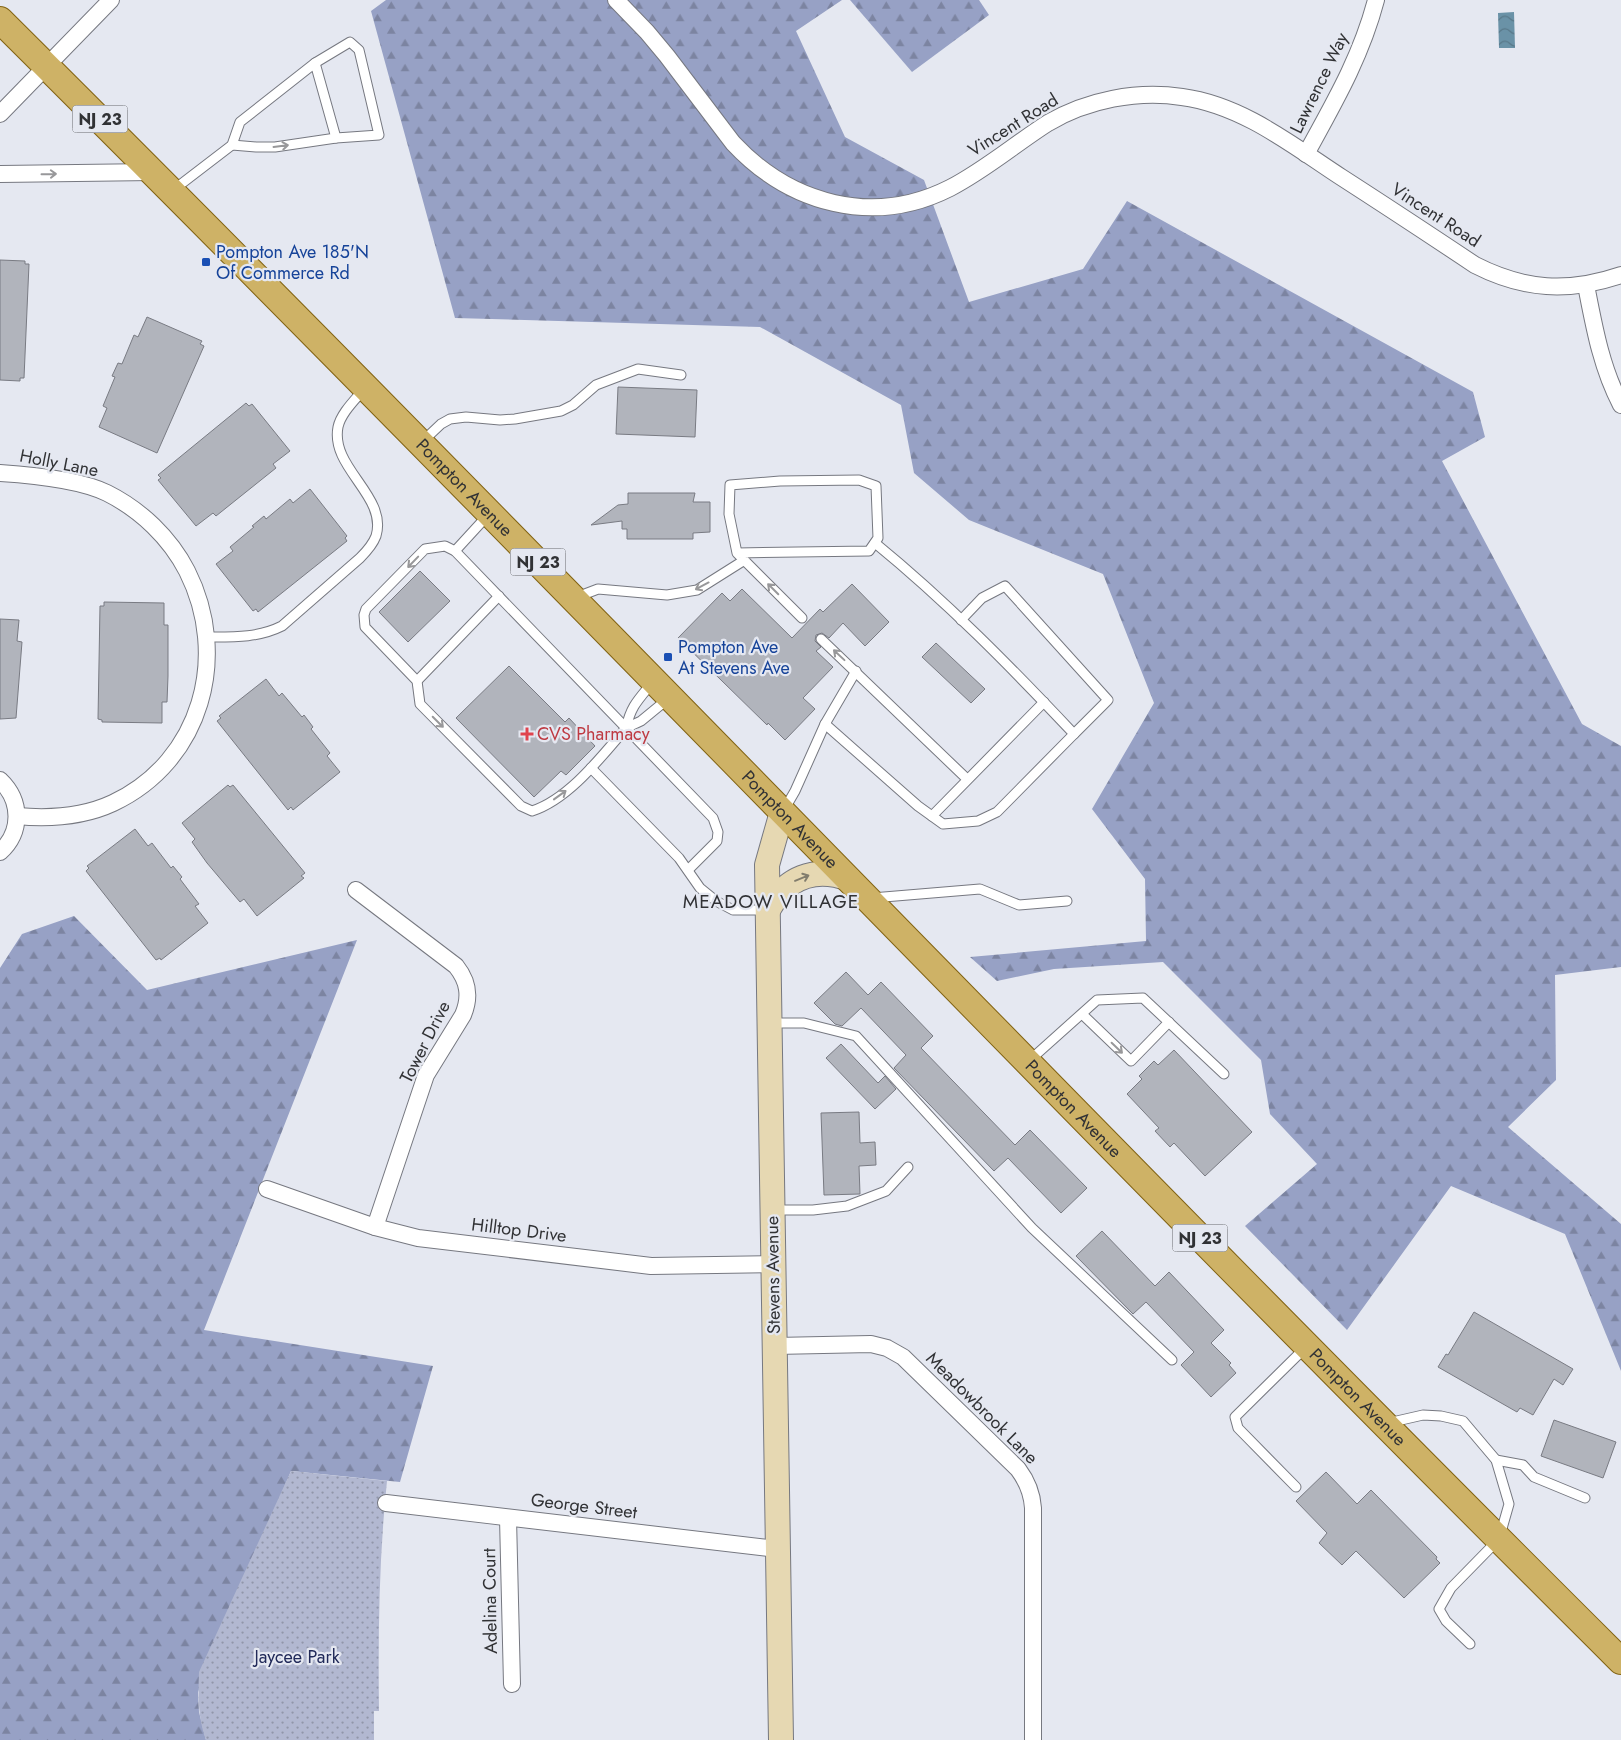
<svg xmlns="http://www.w3.org/2000/svg" width="1621" height="1740" viewBox="0 0 1621 1740" font-family="Jost,sans-serif">
  <style>
    .forest { fill: url(#forest-firs) }
    .park { fill: url(#park-dots) }
    .water { fill: url(#water-waves) }
    .building { fill: #b1b4bc; stroke: #797b83 }
    .lines { fill: none; stroke-linecap: round; stroke-linejoin: round }
    .service-casing { stroke: #767880; stroke-width: 11 }
    .minor-casing { stroke: #767880; stroke-width: 18 }
    .secondary-casing { stroke: #767880; stroke-width: 26 }
    .primary-casing { stroke: #826313; stroke-width: 28 }
    .service { stroke: #fff; stroke-width: 9 }
    .minor { stroke: #fff; stroke-width: 16 }
    .secondary { stroke: #e6d8b2; stroke-width: 24 }
    .primary { stroke: #ceb266; stroke-width: 26 }
    .oneway { stroke: #98989a }
    .oneway2 { stroke: #827d6d }
    .transit-dot { fill: #1a4fb4; stroke: #e5e8f1; stroke-width: 2 }
    .health-dot { fill: #e0444e; stroke: #e5e8f1; stroke-width: 2 }
    .labels { text-anchor: middle; dominant-baseline: central; stroke-width: 4.5; stroke-linejoin: round; paint-order: stroke }
    .shield { fill: #e5e8f1; stroke: #67696d; stroke-width: 1 }
    .shield-label { font-size: 16px; font-weight: bold; fill: #313235 }
    .street-label { font-size: 18px; fill: #313235; stroke: #e5e8f1 }
    .transit-label { font-size: 18px; fill: #164399; stroke: #e5e8f1; text-anchor: start }
    .health-label { font-size: 18px; fill: #be3a42; stroke: #e5e8f1; text-anchor: start }
    .park-label { font-size: 18px; fill: #212a59; stroke: #e5e8f1 }
    .neighbourhood-label { font-size: 19px; letter-spacing: 1px; fill: #313235; stroke: #e5e8f1 }
  </style>
  <defs>
    <pattern id="forest-firs" width="22" height="20" patternUnits="userSpaceOnUse" patternTransform="scale(1.25)"><rect width="22" height="20" fill="#97a1c5"/><path d="M5 1l3.5 6h-7zM16 11l3.5 6h-7z" fill="#7c84a1"/></pattern>
    <pattern id="park-dots" width="8" height="8" patternUnits="userSpaceOnUse" patternTransform="scale(1.25)"><rect width="8" height="8" fill="#b2b8d1"/><path d="M2 2h.1M6 6h.1" fill="none" stroke="#9196aa" stroke-width="1.8" stroke-linecap="round"/></pattern>
    <pattern id="water-waves" width="16" height="10" patternUnits="userSpaceOnUse" patternTransform="scale(1.25)"><rect width="16" height="10" fill="#6a92a7"/><path d="M0 5q4-4 8 0t8 0" fill="none" stroke="#587889"/></pattern>
  </defs>
  <rect width="100%" height="100%" fill="#e5e8f1"/>
  <!-- forest -->
  <g class="forest">
    <path d="M386 0H842L796 31 845 137 924 180 969 302 1083 269 1127 201 1473 392 1485 437 1442 461 1582 724 1621 746V967L1555 975 1556 1080 1508 1127 1621 1224V1371L1565 1234 1451 1186 1347 1330 1245 1226 1317 1164 1270 1114 1261 1060 1163 962 1054 969 997 981 970 957 1146 941 1145 879 1092 809 1154 703 1103 574 969 520 914 473 901 405 760 327 455 318 371 11Z"/>
    <path d="M850 0H979L989 15 912 72Z"/>
    <path d="M74 916 147 990 357 940 204 1330 433 1366 400 1482 291 1471 198 1692 199 1712 206 1740H0V968L22 934Z"/>
  </g>
  <!-- park -->
  <path class="park" d="M291 1471 387 1481C379 1557 378 1634 379 1711H374V1740H206C198 1718 198 1696 199 1672Z"/>
  <!-- water -->
  <path class="water" d="M1514 12 1515 48H1499L1498 13Z"/>
  <!-- building -->
  <g class="building">
    <path d="M0 260 25 261V264H29L24 378H20V381L0 380Z"/>
    <path d="M147 317 202 341 200 344 204 346 157 453 99 427 107 408 103 406 115 377 112 376 118 363 122 364 134 335 138 337Z"/>
    <path d="M618 387 697 390 695 437 616 434Z"/>
    <path d="M246 403 249 406 252 404 290 451 273 464 276 468 216 516 213 513 196 526 158 480 161 478 158 475Z"/>
    <path d="M310 489 347 536 345 538 347 541 258 612 256 609 253 611 216 564 233 551 230 547 254 527 252 526 264 516 266 519 290 499 293 503Z"/>
    <path d="M628 493H695L693 502H710V532L693 533V539H627V529H622V521L591 525 618 505 628 504Z"/>
    <path d="M420 571 450 601 408 642 379 612Z"/>
    <path d="M852 584 889 622 865 646 843 623 829 638 822 633 816 635 815 641 821 647 816 651 833 667 803 698 815 709 785 740 768 723 767 725 678 638 722 593 730 601 742 589 792 638 820 609 823 612Z"/>
    <path d="M104 602 164 603V625H168V676L167 702H162V723L102 722V720L98 719 100 606H104Z"/>
    <path d="M0 619 19 620 17 641 22 642 16 718 0 719Z"/>
    <path d="M936 643 985 689 971 703 922 657Z"/>
    <path d="M509 666 565 722 569 718 595 746 566 775 561 771 534 797 456 718Z"/>
    <path d="M266 679 279 696 282 693 302 717 304 715 313 727 311 729 330 753 327 756 340 772 293 810 291 807 288 810 217 721 221 718 219 716Z"/>
    <path d="M228 785 230 787 233 785 305 873 301 876 304 878 257 916 244 899 240 902 207 863 192 842 195 839 182 823Z"/>
    <path d="M135 829 148 846 152 843 171 868 173 866 182 877 180 879 199 904 195 906 208 923 161 960 160 958 156 960 86 871 89 868 87 866Z"/>
    <path d="M846 972 868 995 881 982 933 1036 921 1048 1015 1145 1030 1130 1087 1188 1061 1213 1008 1158 994 1171 894 1068 906 1055 861 1008 842 1026 835 1024 814 1003Z"/>
    <path d="M841 1044 878 1083 885 1076 896 1089 875 1109 826 1058Z"/>
    <path d="M1174 1050 1252 1132 1205 1176 1174 1143 1170 1147 1155 1131 1159 1128 1127 1094 1142 1079 1139 1076 1154 1061 1158 1065Z"/>
    <path d="M859 1112 860 1143 875 1142 876 1165 859 1166 860 1194 824 1195 821 1113Z"/>
    <path d="M1102 1231 1155 1286 1169 1272 1224 1330 1211 1343 1231 1363 1229 1365 1236 1373 1211 1397 1181 1365 1194 1352 1146 1302 1133 1314 1076 1256Z"/>
    <path d="M1474 1312 1573 1369 1563 1385 1554 1379 1533 1415 1520 1408 1517 1412 1438 1367 1446 1354 1448 1355Z"/>
    <path d="M1554 1420 1616 1442 1603 1478 1541 1456Z"/>
    <path d="M1326 1472 1357 1504 1371 1490 1437 1557 1436 1559 1440 1563 1404 1598 1356 1551 1342 1565 1319 1543 1327 1533 1296 1501Z"/>
  </g>
  <g class="lines">
    <!-- service casing -->
    <g class="service-casing">
      <g id="service">
        <path d="M232 145 256 147H275L336 138 379 135 359 50 350 42 315 63"/>
        <path d="M172 191 232 145 240 122 315 63 336 138"/>
        <path d="M423 441 441 424 450 419 466 417 500 420 515 419 561 411 573 405 596 385 638 369 681 375"/>
        <path d="M455 551 488 515"/>
        <path d="M737 553 869 551 878 538 876 486 859 480 780 481 730 485 729 514 737 553 802 618"/>
        <path d="M577 597 598 589 667 595 697 590 743 561"/>
        <path d="M961 620 982 598 1005 586 1108 700 1074 734"/>
        <path d="M207 637C233 637 258 638 282 626L360 558C366 552 373 544 376 536 388 496 330 468 338 427 341 413 355 400 364 389"/>
        <path d="M821 639 967 779"/>
        <path d="M417 681 499 596"/>
        <path d="M652 683C638 700 631 706 626 728L641 721 669 698"/>
        <path d="M825 724 918 806 943 824 978 821 997 812 1074 734C1011 667 946 601 875 543"/>
        <path d="M626 728C601 757 569 799 532 811L521 806 420 704 417 681 365 627 364 615 366 609 425 549 445 546 455 551 713 818 718 832 717 841 688 870"/>
        <path d="M591 768 679 858 700 888 716 901 733 910H768"/>
        <path d="M784 810 795 791 825 724 856 671"/>
        <path d="M932 816 1044 702"/>
        <path d="M872 898 980 889 1019 905 1067 901"/>
        <path d="M1082 1014 1131 1061 1169 1022"/>
        <path d="M770 1023H804L856 1036 1032 1228 1172 1360"/>
        <path d="M1030 1060 1097 1000 1143 998 1224 1074"/>
        <path d="M773 1210H813L847 1206 886 1191 908 1167"/>
        <path d="M1388 1423 1423 1415 1441 1416 1463 1421 1496 1460 1509 1504 1499 1539 1451 1588 1439 1609 1446 1621 1470 1644"/>
        <path d="M1496 1460 1523 1465 1534 1477 1585 1498"/>
        <path d="M1296 1487 1238 1428 1235 1417 1306 1347"/>
      </g>
    </g>
    <!-- minor casing -->
    <g class="minor-casing">
      <g id="minor">
        <path d="M616 0 647 32 667 56 733 143C790 204 873 227 950 188 985 170 1015 144 1048 123 1087 100 1137 90 1182 97 1242 105 1292 145 1341 177 1386 206 1430 235 1475 265 1524 290 1568 293 1621 275"/>
        <path d="M0 114 111 0"/>
        <path d="M1306 154C1334 103 1361 57 1376 0"/>
        <path d="M0 174 153 172"/>
        <path d="M1586 285C1594 326 1601 367 1621 405"/>
        <path d="M0 473C31 475 80 480 107 493 141 510 170 538 187 571 230 656 202 761 113 803 83 817 50 819 17 816"/>
        <path d="M0 780C22 801 22 832 0 852"/>
        <path d="M356 890 456 966C468 981 471 996 463 1015L426 1075 375 1227"/>
        <path d="M267 1189 375 1227 418 1238 651 1266 773 1264"/>
        <path d="M775 1346 871 1344 887 1348 903 1357 1018 1469C1027 1481 1032 1492 1033 1508V1740"/>
        <path d="M386 1503 777 1549"/>
        <path d="M508 1518 512 1684"/>
      </g>
    </g>
    <!-- secondary casing -->
    <g class="secondary-casing">
      <g id="secondary">
        <path d="M768 910C786 878 814 866 849 879"/>
        <path d="M781 1740 767 865 782 812"/>
      </g>
    </g>
    <!-- primary casing -->
    <g class="primary-casing">
      <g id="primary">
        <path id="s1" d="M0 20C545 562 1076 1119 1621 1661"/>
      </g>
    </g>
    <!-- service -->
    <use href="#service" class="service"/>
    <!-- minor -->
    <use href="#minor" class="minor"/>
    <!-- secondary -->
    <use href="#secondary" class="secondary"/>
    <!-- primary -->
    <use href="#primary" class="primary"/>
  </g>
  <!-- one-way arrows -->
  <defs><path id="oneway-shaft" d="M-6 0H5M1.5-3L5.5 0L1.5 3" fill="none" stroke-width="1.6" stroke-linecap="round" stroke-linejoin="round" transform="scale(1.25)"/></defs>
  <g class="oneway">
    <use href="#oneway-shaft" transform="translate(281 146) rotate(-7)"/>
    <use href="#oneway-shaft" transform="translate(49 174) rotate(-1)"/>
    <use href="#oneway-shaft" transform="translate(413 562) rotate(134)"/>
    <use href="#oneway-shaft" transform="translate(702 586) rotate(152)"/>
    <use href="#oneway-shaft" transform="translate(773 589) rotate(-135)"/>
    <use href="#oneway-shaft" transform="translate(839 655) rotate(-137)"/>
    <use href="#oneway-shaft" transform="translate(438 722) rotate(45)"/>
    <use href="#oneway-shaft" transform="translate(560 795) rotate(-36)"/>
    <use href="#oneway-shaft" transform="translate(1117 1048) rotate(44)"/>
  </g>
  <use class="oneway2" href="#oneway-shaft" transform="translate(802 878) rotate(-22)"/>
  <!-- markers -->
  <g class="transit-dot">
    <rect x="201" y="257" width="10" height="10" rx="2.5"/>
    <rect x="663" y="652" width="10" height="10" rx="2.5"/>
  </g>
  <path class="health-dot" d="M524.5 726.5h5v5h5v5h-5v5h-5v-5h-5v-5h5z"/>
  <g class="labels">
    <!-- shield labels -->
    <g class="shield">
      <rect x="72.5" y="105.5" width="55" height="27" rx="4"/>
      <rect x="510.5" y="548.5" width="55" height="27" rx="4"/>
      <rect x="1172.5" y="1224.5" width="55" height="27" rx="4"/>
    </g>
    <g class="shield-label">
      <text x="100" y="119">NJ 23</text>
      <text x="538" y="562">NJ 23</text>
      <text x="1200" y="1238">NJ 23</text>
    </g>
    <!-- street labels -->
    <g class="street-label">
      <text transform="translate(1319 83) rotate(-64)">Lawrence Way</text>
      <text transform="translate(1013 125) rotate(-32)">Vincent Road</text>
      <text transform="translate(1436 215) rotate(33)">Vincent Road</text>
      <text transform="translate(59 463) rotate(11)">Holly Lane</text>
      <text stroke="none"><textPath href="#s1" startOffset="659">Pompton Avenue</textPath></text>
      <text stroke="none"><textPath href="#s1" startOffset="1124">Pompton Avenue</textPath></text>
      <text transform="translate(425 1042) rotate(-63)">Tower Drive</text>
      <text stroke="none"><textPath href="#s1" startOffset="1529">Pompton Avenue</textPath></text>
      <text transform="translate(519 1230) rotate(7)">Hilltop Drive</text>
      <text transform="translate(773 1275) rotate(-91)">Stevens Avenue</text>
      <text stroke="none"><textPath href="#s1" startOffset="1934">Pompton Avenue</textPath></text>
      <text transform="translate(982 1408) rotate(45)">Meadowbrook Lane</text>
      <text transform="translate(584 1506) rotate(7)">George Street</text>
      <text transform="translate(490 1601) rotate(-91)">Adelina Court</text>
    </g>
    <!-- transit labels -->
    <g class="transit-label">
      <text x="216" y="252">Pompton Ave 185'N<tspan x="216" dy="21">Of Commerce Rd</tspan></text>
      <text x="678" y="647">Pompton Ave<tspan x="678" dy="21">At Stevens Ave</tspan></text>
    </g>
    <!-- health labels -->
    <g class="health-label">
      <text x="537" y="734">CVS Pharmacy</text>
    </g>
    <!-- park labels -->
    <g class="park-label">
      <text x="297" y="1657">Jaycee Park</text>
    </g>
    <!-- neighbourhood labels -->
    <g class="neighbourhood-label">
      <text x="771" y="901">MEADOW VILLAGE</text>
    </g>
  </g>
</svg>
